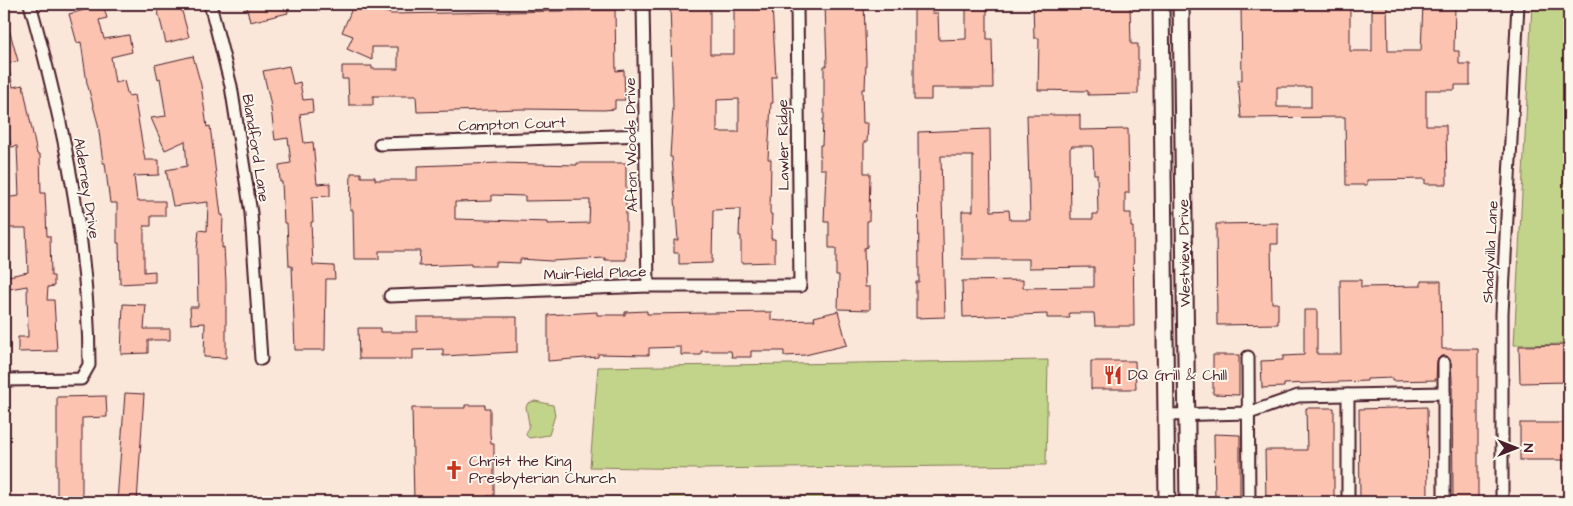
<svg xmlns="http://www.w3.org/2000/svg" width="1573" height="506" viewBox="0 0 1573 506" font-family="'Architects Daughter',sans-serif">
  <style>
    .green { fill: #c1d489; stroke: #867a5a }
    .building { fill: #fbc3b0; stroke: #4a1f2b; fill-rule: evenodd }
    .lines { fill: none; stroke-linecap: round; stroke-linejoin: round }
    .street-casing { stroke: #4a1f2b; stroke-width: 15 }
    .secondary-casing { stroke: #4a1f2b; stroke-width: 19 }
    .street { stroke: #fbf7ec; stroke-width: 11 }
    .secondary { stroke: #fbf7ec; stroke-width: 15 }
    .labels { text-anchor: middle; stroke-width: 4; stroke-linejoin: round; paint-order: stroke }
    .street-label { font-size: 15px; fill: #4a1f2b; stroke: #fbf7ec }
    .poi-label { font-size: 15px; fill: #4a1f2b; stroke: #fbf7ec; text-anchor: start }
  </style>
  <rect width="100%" height="100%" fill="#fbe7da"/>
  <filter id="ink" filterUnits="userSpaceOnUse"><feTurbulence type="fractalNoise" baseFrequency=".02" numOctaves="2"/><feDisplacementMap in="SourceGraphic" scale="10" xChannelSelector="R" yChannelSelector="G"/><feConvolveMatrix kernelMatrix="1 2 1 2 8 2 1 2 1" color-interpolation-filters="sRGB"/></filter>
  <g filter="url(#ink)">
    <g class="green">
      <path d="M1532,4H1569V344L1514,345Z"/>
      <path d="M1048,360L1046,465L697,469L590,467L598,367Z"/>
      <path d="M535,401L553,405L555,415L549,435L529,438L526,435L529,424L526,407L528,403Z"/>
      <path d="M749,496H1043V502H592V497Z"/>
    </g>
    <g class="building">
      <path d="M156,4H180L189,37L166,43Z"/>
      <path d="M246,4H286L288,13L250,22Z"/>
      <path d="M354,4H367L391,14L615,10L616,71L624,70L625,100H615V109L604,110L522,109L417,112L416,96H373V105H349L348,79H342V66H372V69H398V47H372V60L347,49L353,36L342,32Z"/>
      <path d="M670,4H710V54H734V4H772L776,77H772L773,103H771L768,159H771L770,214H772L771,239H775V262L741,263V236H739L740,209L713,210L712,263L679,264V253H674V240H678L672,157H670L673,106ZM739,99V132H717V100Z"/>
      <path d="M825,4H864L866,62L865,89H862L863,123H868L867,142H864V173H870L869,221H867V247L864,248L865,287H870V310L838,309L839,275H836V248H829V222H824L826,169H820V145H822L823,119H824V66H827Z"/>
      <path d="M914,4H932V13H938L939,40L966,39V6L987,4V39H992L993,88H931V100H914Z"/>
      <path d="M1033,4H1130L1131,44H1138V94L1088,95V91L1038,90L1039,38H1034Z"/>
      <path d="M1241,4H1350V51H1372V4H1387L1388,51H1421L1423,4H1455L1454,51H1459V64H1470V85H1455V90H1426V125H1446L1447,184H1425V179L1367,180V185H1346L1345,117L1241,118L1238,80H1242ZM1277,87H1311V107H1277Z"/>
      <path d="M103,5L107,18L99,20L104,39L129,35L132,52L111,57L115,83L124,81L128,96L134,95L145,160H159V175L134,176L137,201H165V216H151V226H144V272L155,271V282L120,284L119,243H117V203H110L105,163H103L98,124L87,83L81,42L77,43L69,14Z"/>
      <path d="M4,22H7L18,61L4,65Z"/>
      <path d="M193,56L201,85L207,127L210,126L221,215H223L222,248L224,247L226,282V358L204,357L205,323L191,324L190,307H198L197,249L199,230L207,231L208,202L173,206L166,170L187,166L185,141L165,150L151,118L166,116L160,78L158,79L155,65Z"/>
      <path d="M8,65L13,87L23,85L37,154H40L41,193H45L47,236H50L51,276H54V286L48,287L47,300H54L57,351L18,352V337H28L27,286L4,290V277L28,272L26,228H6V208H4V198L19,196L17,146L11,147L4,108V66Z"/>
      <path d="M289,66L293,84L300,82L303,100L312,99L313,112L300,114L304,143L313,142L317,184L330,183V196L312,197L313,222H311L313,265L334,266L335,279H326L325,350H295L292,266H289L287,223H284L282,182H280L279,165L291,163L288,138L275,140L270,101L263,71Z"/>
      <path d="M1027,115H1080V130L1128,129L1129,193H1125V213H1131V227H1133L1134,326H1095L1094,313H1069L1070,318H1047V314L963,317L962,281L1023,280V288L1094,287V267L1029,268V259H962V211H973V156H941L945,317L916,318V282H919L918,132L990,129L991,211L1009,210L1010,220H1030ZM1072,146H1093L1094,174H1097L1098,214H1093V219H1071L1070,149Z"/>
      <path d="M499,163L577,165V163H626V260H605V258L551,261L520,259V263L495,262V266H471V264L419,266L420,251H379V259H354L353,210H350L351,173H361V177H375V180H417V166ZM492,195L525,196V201L590,200L589,223L548,224V222L455,219V202L492,201Z"/>
      <path d="M1278,223V244H1271L1272,303H1278V324L1217,325L1216,224Z"/>
      <path d="M1340,280H1361V287L1421,286V281H1441L1442,349H1478V502H1453L1452,380L1451,363L1447,356H1441L1437,360L1436,380L1392,381V378L1367,379V381L1284,384V387L1262,388L1261,361L1283,360V356L1304,355V310H1317V354H1341Z"/>
      <path d="M123,304L146,305L144,329H170V340H148V353L121,354Z"/>
      <path d="M647,311V314L771,312V320L781,321L815,320L814,317L838,311L847,345L805,355L784,356V351H751V357H732L731,351H701V355H681V347L649,348V355L598,354V357L548,361V315L597,312V315H625V312Z"/>
      <path d="M417,317H517V352L443,356V349L413,350V359H359L358,328H380V332H417Z"/>
      <path d="M1569,345V382L1520,383L1519,346Z"/>
      <path d="M1213,355H1239V395L1213,394Z"/>
      <path d="M1091,361H1135L1136,389H1091Z"/>
      <path d="M125,393L144,394L137,502H117Z"/>
      <path d="M106,396L107,417L82,418V502H57V397Z"/>
      <path d="M465,405H485V408H490V433L491,444H494V496H487V502H414L412,408H465Z"/>
      <path d="M1427,407L1428,502H1360L1359,409Z"/>
      <path d="M1306,408H1334V502H1266L1265,450H1307Z"/>
      <rect x="1520" y="423" width="49" height="37"/>
      <path d="M1214,434L1240,435V502H1215Z"/>
    </g>
    <g class="lines">
      <g class="street-casing">
        <g id="street">
          <path d="M210,4L231,86L251,213L261,359"/>
          <path d="M643,4L648,286"/>
          <path d="M380,144L645,135"/>
          <path d="M390,296L648,286H800L797,4"/>
          <path d="M1248,357L1249,502"/>
          <path d="M1444,363V502"/>
          <path d="M4,380L81,379L89,365C89,243 63,121 30,4"/>
          <path d="M1348,395V502"/>
          <path d="M1167,415L1249,413L1298,396L1444,393"/>
          <path d="M1502,502V314L1518,4"/>
        </g>
      </g>
      <g class="secondary-casing">
        <g id="secondary">
          <path d="M1161,4L1167,502"/>
          <path d="M1181,4L1188,502"/>
        </g>
      </g>
      <use href="#street" class="street"/>
      <use href="#secondary" class="secondary"/>
    </g>
  </g>
  <defs>
    <g id="restaurant-bare" transform="scale(1.5)"><path d="M-5-6h1v4h1v-4h1v4h1v-4h1v5L-1.5 .5V6h-2V.5L-5-1ZM5-6V6H3V1.5H1.5Q1.5-4 5-6Z" fill="#c8321e" stroke="#fbf7ec" stroke-width="2.5" paint-order="stroke"/></g>
    <g id="church-bare" transform="scale(1.5)"><path d="M-1.2-6h2.4v3.5h3.3v2.4h-3.3V6h-2.4V-.1h-3.3v-2.4h3.3Z" fill="#c8321e" stroke="#fbf7ec" stroke-width="2.5" paint-order="stroke"/></g>
  </defs>
  <g fill-rule="evenodd">
    <use href="#restaurant-bare" x="1113" y="375"/>
    <use href="#church-bare" x="454" y="470"/>
  </g>
  <g class="labels">
    <g class="street-label">
      <text transform="translate(512 124) rotate(-2)" y="5">Campton Court</text>
      <text transform="translate(631 145) rotate(-91)" y="5">Afton Woods Drive</text>
      <text transform="translate(783 145) rotate(-91)" y="5">Lawler Ridge</text>
      <text transform="translate(256 148) rotate(81)" y="5">Blandford Lane</text>
      <text transform="translate(87 188) rotate(81)" y="5">Alderney Drive</text>
      <text transform="translate(1490 252) rotate(-87)" y="5">Shadyvilla Lane</text>
      <text transform="translate(1184 253) rotate(-91)" y="5">Westview Drive</text>
      <text transform="translate(595 273) rotate(-2)" y="5">Muirfield Place</text>
    </g>
    <g class="poi-label">
      <text x="1128" y="380">DQ Grill &amp; Chill</text>
      <text x="469" y="466">Christ the King<tspan x="469" dy="17">Presbyterian Church</tspan></text>
    </g>
  </g>
  <rect width="1573" height="506" fill="none" stroke="#fbf7ec" stroke-width="20"/>
  <rect x="10" y="10" width="1553" height="486" fill="none" stroke="#4a1f2b" stroke-width="2" filter="url(#ink)"/>
  <g transform="translate(1516 448) rotate(90)" stroke="#fbf7ec" stroke-width="4" paint-order="stroke">
  <path d="M0-4L9 19L0 12L-9 19Z" fill="#4a1f2b"/>
  <text y="-8" font-size="14" font-weight="bold" text-anchor="middle" fill="#4a1f2b">N</text>
  </g>
</svg>
